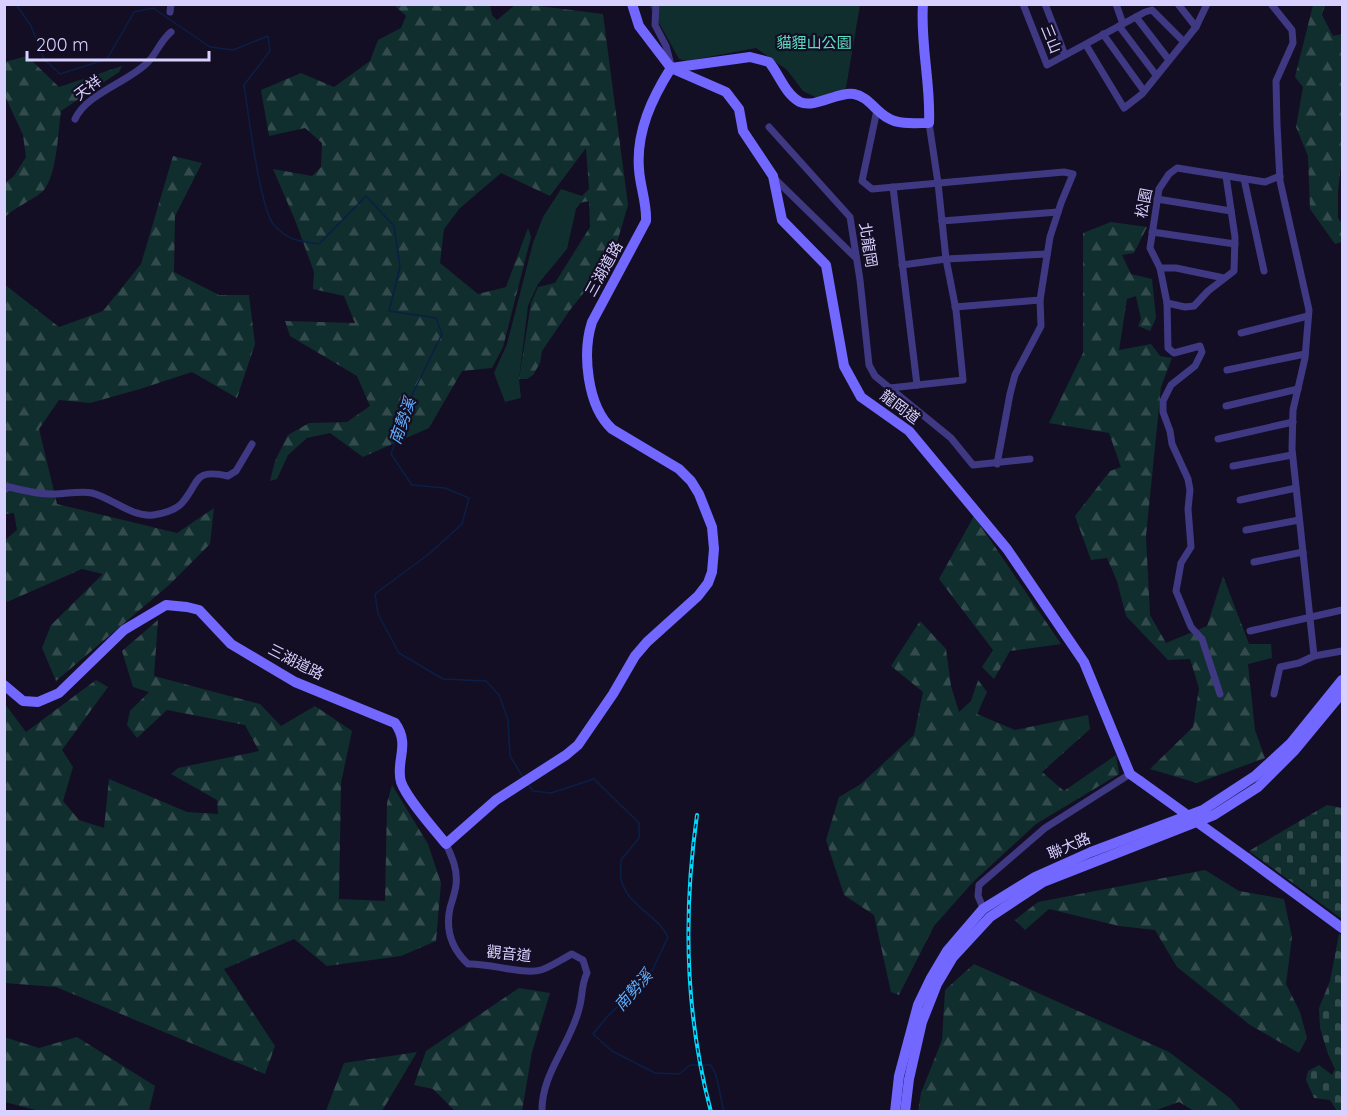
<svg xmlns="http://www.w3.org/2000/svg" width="1347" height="1116" viewBox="0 0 1347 1116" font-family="Quicksand,'Noto Sans TC',sans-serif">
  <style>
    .forest { fill: url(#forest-firs) }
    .cemetery { fill: url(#cemetery-stones) }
    .park { fill: #112e2e }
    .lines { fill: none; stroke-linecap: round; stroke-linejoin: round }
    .stream { stroke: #0b1f46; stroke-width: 1.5 }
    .street { stroke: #3f3983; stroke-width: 7 }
    .secondary { stroke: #7268ff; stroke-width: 10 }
    .rail-casing { stroke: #00d9fc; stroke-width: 4 }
    .rail { stroke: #130e24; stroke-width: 1.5; stroke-dasharray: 4.5; stroke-linecap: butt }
    .secondary-bridge { stroke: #7268ff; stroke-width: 10 }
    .labels { text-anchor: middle; stroke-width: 4.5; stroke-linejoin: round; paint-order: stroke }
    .street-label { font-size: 15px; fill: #d8d1ff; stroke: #130e24 }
    .park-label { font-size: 15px; fill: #5ce0c4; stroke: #130e24 }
    .water-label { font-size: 16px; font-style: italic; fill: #5fafff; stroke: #130e24 }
  </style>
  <defs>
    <pattern id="forest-firs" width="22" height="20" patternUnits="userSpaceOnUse" patternTransform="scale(1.5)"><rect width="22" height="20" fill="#112e2e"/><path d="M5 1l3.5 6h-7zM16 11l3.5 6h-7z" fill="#334b4d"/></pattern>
    <pattern id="cemetery-stones" width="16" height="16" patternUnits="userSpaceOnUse" patternTransform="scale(1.5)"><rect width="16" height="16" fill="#112e2e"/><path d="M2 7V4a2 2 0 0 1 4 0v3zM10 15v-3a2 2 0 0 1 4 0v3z" fill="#334b4d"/></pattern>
  </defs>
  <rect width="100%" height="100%" fill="#130e24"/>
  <g class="forest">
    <path d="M394,5H490L492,15L497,20L515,5H531L603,14L628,205L613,256L570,310L542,351L540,363L533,375L527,379H519L531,303L538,287L555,283L590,227L589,201L574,204L589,189L586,148L550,196L501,173L460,208L444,229L440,263L478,294L506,287L528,228L531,237L503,347L492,368L462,371L429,428L363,457L330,433L307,438L288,455L277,479L270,481L275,461L288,435L309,423L347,422L370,406L357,376L290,336L285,321L355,323L344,296L313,289L314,272L295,220L273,169L312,176L321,167L322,143L305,128L269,136L261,90L301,73L334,87L370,61L378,40L401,28L406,16Z"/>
    <path d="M1313,5H1325L1322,15L1333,36L1342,34V157L1338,191V218L1342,224V242L1335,244L1310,209L1308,156L1296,127L1303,87L1295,77Z"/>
    <path d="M27,56L59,87L122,66L119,72L61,111C58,132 57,174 44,190C37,198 15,207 5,217V183L14,176L26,157L23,135L5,96V62Z"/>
    <path d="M173,156L202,163L175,216L174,272L219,295H249L255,344L237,398L192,372L140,389L90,403L59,400L39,429L57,504L177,533L214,508L210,544L169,585L56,681L42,648L51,625L103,574L82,569L7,602L5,597V540L17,530L14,513L5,514L4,284L59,327L103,311L141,264Z"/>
    <path d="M1111,222L1147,227L1134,253L1122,255L1131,274L1152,279L1156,318L1150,331L1138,326L1141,319L1136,296L1127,299L1119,350L1151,344L1160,356L1172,358L1161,387L1146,536L1150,615L1166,643L1207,626L1223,576L1249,644H1271L1272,658L1248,664L1255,730L1265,758L1197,783L1150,769L1193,727L1199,688L1190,659L1168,660L1126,616L1117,581L1107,558L1091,560L1075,516L1110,471L1121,467L1109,433L1049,423L1083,353V233Z"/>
    <path d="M974,516L1061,644L1010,651L994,679L982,667L993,650L939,579Z"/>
    <path d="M158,620L154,676L260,704L281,726L315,706L352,731L341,783L339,899L385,901L387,803L392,785L428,844L441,883L436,941L401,956L327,966L294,939L224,969L275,1046L265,1074L56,987L5,983V704L26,732L96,680L108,687L62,750L73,767L63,801L79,820L104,828L109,779L187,812L218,814L217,800L171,774L178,768L259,751L245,725L167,710L137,738L127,725L130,711L149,692L133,687L122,651Z"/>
    <path d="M920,621L946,649L951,686L959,712L971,701L978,680L987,692L977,714L1015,730L1088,715L1090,729L1042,772L1064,791L1116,755L1119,774L1036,824L973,882L934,926L899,995L891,992L874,915L844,895L826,840L839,797L861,784L914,735L923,692L891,666Z"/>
    <path d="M1205,870L1239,891L1284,899L1292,937L1286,984L1300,1012L1307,1038L1299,1053L1250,1025L1177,967L1155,930L1119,926L1049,909L1025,930L1015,920L1038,902Z"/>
    <path d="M974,964L1169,1052L1231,1099L1241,1111H1194L1179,1102L1151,1112L918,1111L921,1093L942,1040L945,990Z"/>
    <path d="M519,988L550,993L532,1052L522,1111H455L433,1089L414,1085L426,1051Z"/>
    <path d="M4,1037L39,1048L77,1037L155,1086L149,1111H39L5,1102Z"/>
    <path d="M417,1052L382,1111H326L344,1063Z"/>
  </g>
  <g class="cemetery">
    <path d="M1327,805L1342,808V919L1249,851Z"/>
    <path d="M1339,934L1342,936V1112L1337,1111L1330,1100L1314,1098L1306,1080L1308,1071L1319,1065L1332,1075L1335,1069L1328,1054L1320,1028L1319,1008L1330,981Z"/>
  </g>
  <g class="park">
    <path d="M649,5H860L846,88L821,100L803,91L787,70L756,48L687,61L679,59Z"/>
    <path d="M561,189L585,197L576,209L567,249L538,284L528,306L519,379L521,398L505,402L494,373L507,344L533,243L543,217Z"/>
  </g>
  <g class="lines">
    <g class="stream">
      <path d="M16,4L31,26L44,59L60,74L107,59L134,12L153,8L210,47L233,50L268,36L270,51L244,85C248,110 260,210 274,225C289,241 298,241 319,244L366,196L394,226L400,267L389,311L436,318L442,334L410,399L391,454L412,485L445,488L469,498L462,524L430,553L375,594L378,614L399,653L443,679L486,681L499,695L508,720L510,756L523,777"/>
      <path d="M529,785L533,791L551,793L594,779L639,823V838L621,860C621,866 620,873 621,879C627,906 657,914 668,937L650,975L606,1018L593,1034L612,1051L655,1073L679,1074L690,1065H711L716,1075L724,1112"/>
    </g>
    <g class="street">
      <path d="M656,4L655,25L666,46L671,65"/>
      <path d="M1023,4L1047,65L1145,12L1152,10L1184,42"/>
      <path d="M1045,4L1065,55"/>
      <path d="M1116,4L1123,24"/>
      <path d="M1178,4L1196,27"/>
      <path d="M1271,4L1292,30L1293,43L1276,81L1277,124L1280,181L1309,310L1305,358L1293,410L1292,449L1314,656"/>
      <path d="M170,12L171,4"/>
      <path d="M1136,17L1169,60"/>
      <path d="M1119,26L1156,75"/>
      <path d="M1103,34L1144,91"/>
      <path d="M1086,45L1124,108L1142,94L1196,27L1207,4"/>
      <path d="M877,110L862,181L872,189L1064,172L1073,174L1061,203L1050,237L1040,300L1041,326L1015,375L1010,394L997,464"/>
      <path d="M75,119C87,93 129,82 148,62C157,53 160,41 171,32"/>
      <path d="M769,127L850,217L860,280L869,365L875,376L951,438L973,465L1030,459"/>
      <path d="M774,178L856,258"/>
      <path d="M1244,179L1264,271"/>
      <path d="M893,187L917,385"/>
      <path d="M1157,199L1231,211"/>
      <path d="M942,221L1058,212"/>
      <path d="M1152,232L1235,244"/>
      <path d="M902,265L946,259L1047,254"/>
      <path d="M1160,268H1176L1224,278"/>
      <path d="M1167,303L1185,307L1194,306L1208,291L1234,271L1235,237L1226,176"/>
      <path d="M955,307L1040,300"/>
      <path d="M1241,333L1308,316"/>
      <path d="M1227,370L1305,354"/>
      <path d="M890,388L963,380L956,310L946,259L938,183L929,123"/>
      <path d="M1226,406L1298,389"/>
      <path d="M1218,439L1293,422"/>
      <path d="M1233,466L1292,455"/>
      <path d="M4,490L9,487C22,490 36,494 50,494C63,495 79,490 92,493C112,498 131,517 153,515C162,514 176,510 182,503C200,483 192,468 228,476L236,471L252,444"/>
      <path d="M1240,500L1296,488"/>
      <path d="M1246,530L1299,520"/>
      <path d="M1254,562L1303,552"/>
      <path d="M1250,631L1342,610"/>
      <path d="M1220,694L1202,639L1191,627L1176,591L1181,563L1191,547L1188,509L1190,490L1188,479L1172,444L1170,431L1163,412V401L1171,385L1195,366L1202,352L1200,346L1174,353L1168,348L1167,303L1160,268L1150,248L1159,189L1169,174L1177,168L1265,182L1280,176"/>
      <path d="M1274,694L1280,667L1299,663L1314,656L1342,651"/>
      <path d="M446,844C452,857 458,870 456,885C455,893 452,901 450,908C445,931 452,949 468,964C490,963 523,975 541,970C551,967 562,959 572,954L583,960L587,973C581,985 583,996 579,1009C570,1045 541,1074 542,1112"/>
      <path d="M984,910L978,896L979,885L1045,828L1130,774"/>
    </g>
    <g class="secondary">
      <path d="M632,4L639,26L671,68L726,92L739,109L743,131L773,176L782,220L826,265L844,366L861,397L909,431L1007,549L1084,662L1130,774L1140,781"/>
      <path d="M4,685L23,701L38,702L59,693L124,630L166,605L187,607L199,610L231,644L295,682L395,723C411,745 395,761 401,782C407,799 434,829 446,844L496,800L566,755L578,745L613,694L635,656L647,642L698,596L708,583L712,572L714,549L712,527L699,494L691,481L679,469L612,429C587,406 582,353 592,322L646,221C647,203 640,187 639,169C636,132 652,98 671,68L750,57L769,62C779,74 785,94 800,102C814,109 839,91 854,94C869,97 875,111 888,118C899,125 916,123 929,123C931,84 920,44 923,4"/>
      <path d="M1247,858L1342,928"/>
      <path d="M895,1112L899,1076L918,1005L931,978L947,951L983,909L1035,877L1091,852L1203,810L1255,776L1291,743L1342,680"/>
      <path d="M905,1112L909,1079L922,1022L937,984L953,957L990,917L1043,882L1214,815L1258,787L1294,751L1342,693"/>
    </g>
    <g class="rail-casing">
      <path id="rail" d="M697,815C683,914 685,1014 711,1112"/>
    </g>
    <use href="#rail" class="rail"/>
    <path class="secondary-bridge" d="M1140,781L1247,858"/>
  </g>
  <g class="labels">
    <g class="street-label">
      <text transform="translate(1051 39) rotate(68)" y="5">三山</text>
      <text transform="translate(88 88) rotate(-37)" y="5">天祥</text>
      <text transform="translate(1144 203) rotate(-79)" y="5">松園</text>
      <text transform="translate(868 245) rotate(81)" y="5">北龍岡</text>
      <text transform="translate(604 269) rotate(-61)" y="5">三湖道路</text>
      <text transform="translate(900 407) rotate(37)" y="5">龍岡道</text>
      <text transform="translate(296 662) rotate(27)" y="5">三湖道路</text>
      <text transform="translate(1069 846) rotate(-23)" y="5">聯大路</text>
      <text transform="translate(509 954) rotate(6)" y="5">觀音道</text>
    </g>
    <g class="park-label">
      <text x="814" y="48">貓貍山公園</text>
    </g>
    <g class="water-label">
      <text transform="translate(402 421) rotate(-70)" y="6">南勢溪</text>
      <text transform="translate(633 990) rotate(-49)" y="6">南勢溪</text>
    </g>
  </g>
  <rect width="1347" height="1116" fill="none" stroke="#d8d1ff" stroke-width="12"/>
  <path d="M27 51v9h182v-9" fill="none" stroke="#d8d1ff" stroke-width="3"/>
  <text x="36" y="51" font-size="18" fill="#d8d1ff" stroke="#130e24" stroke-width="4.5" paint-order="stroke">200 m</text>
</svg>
